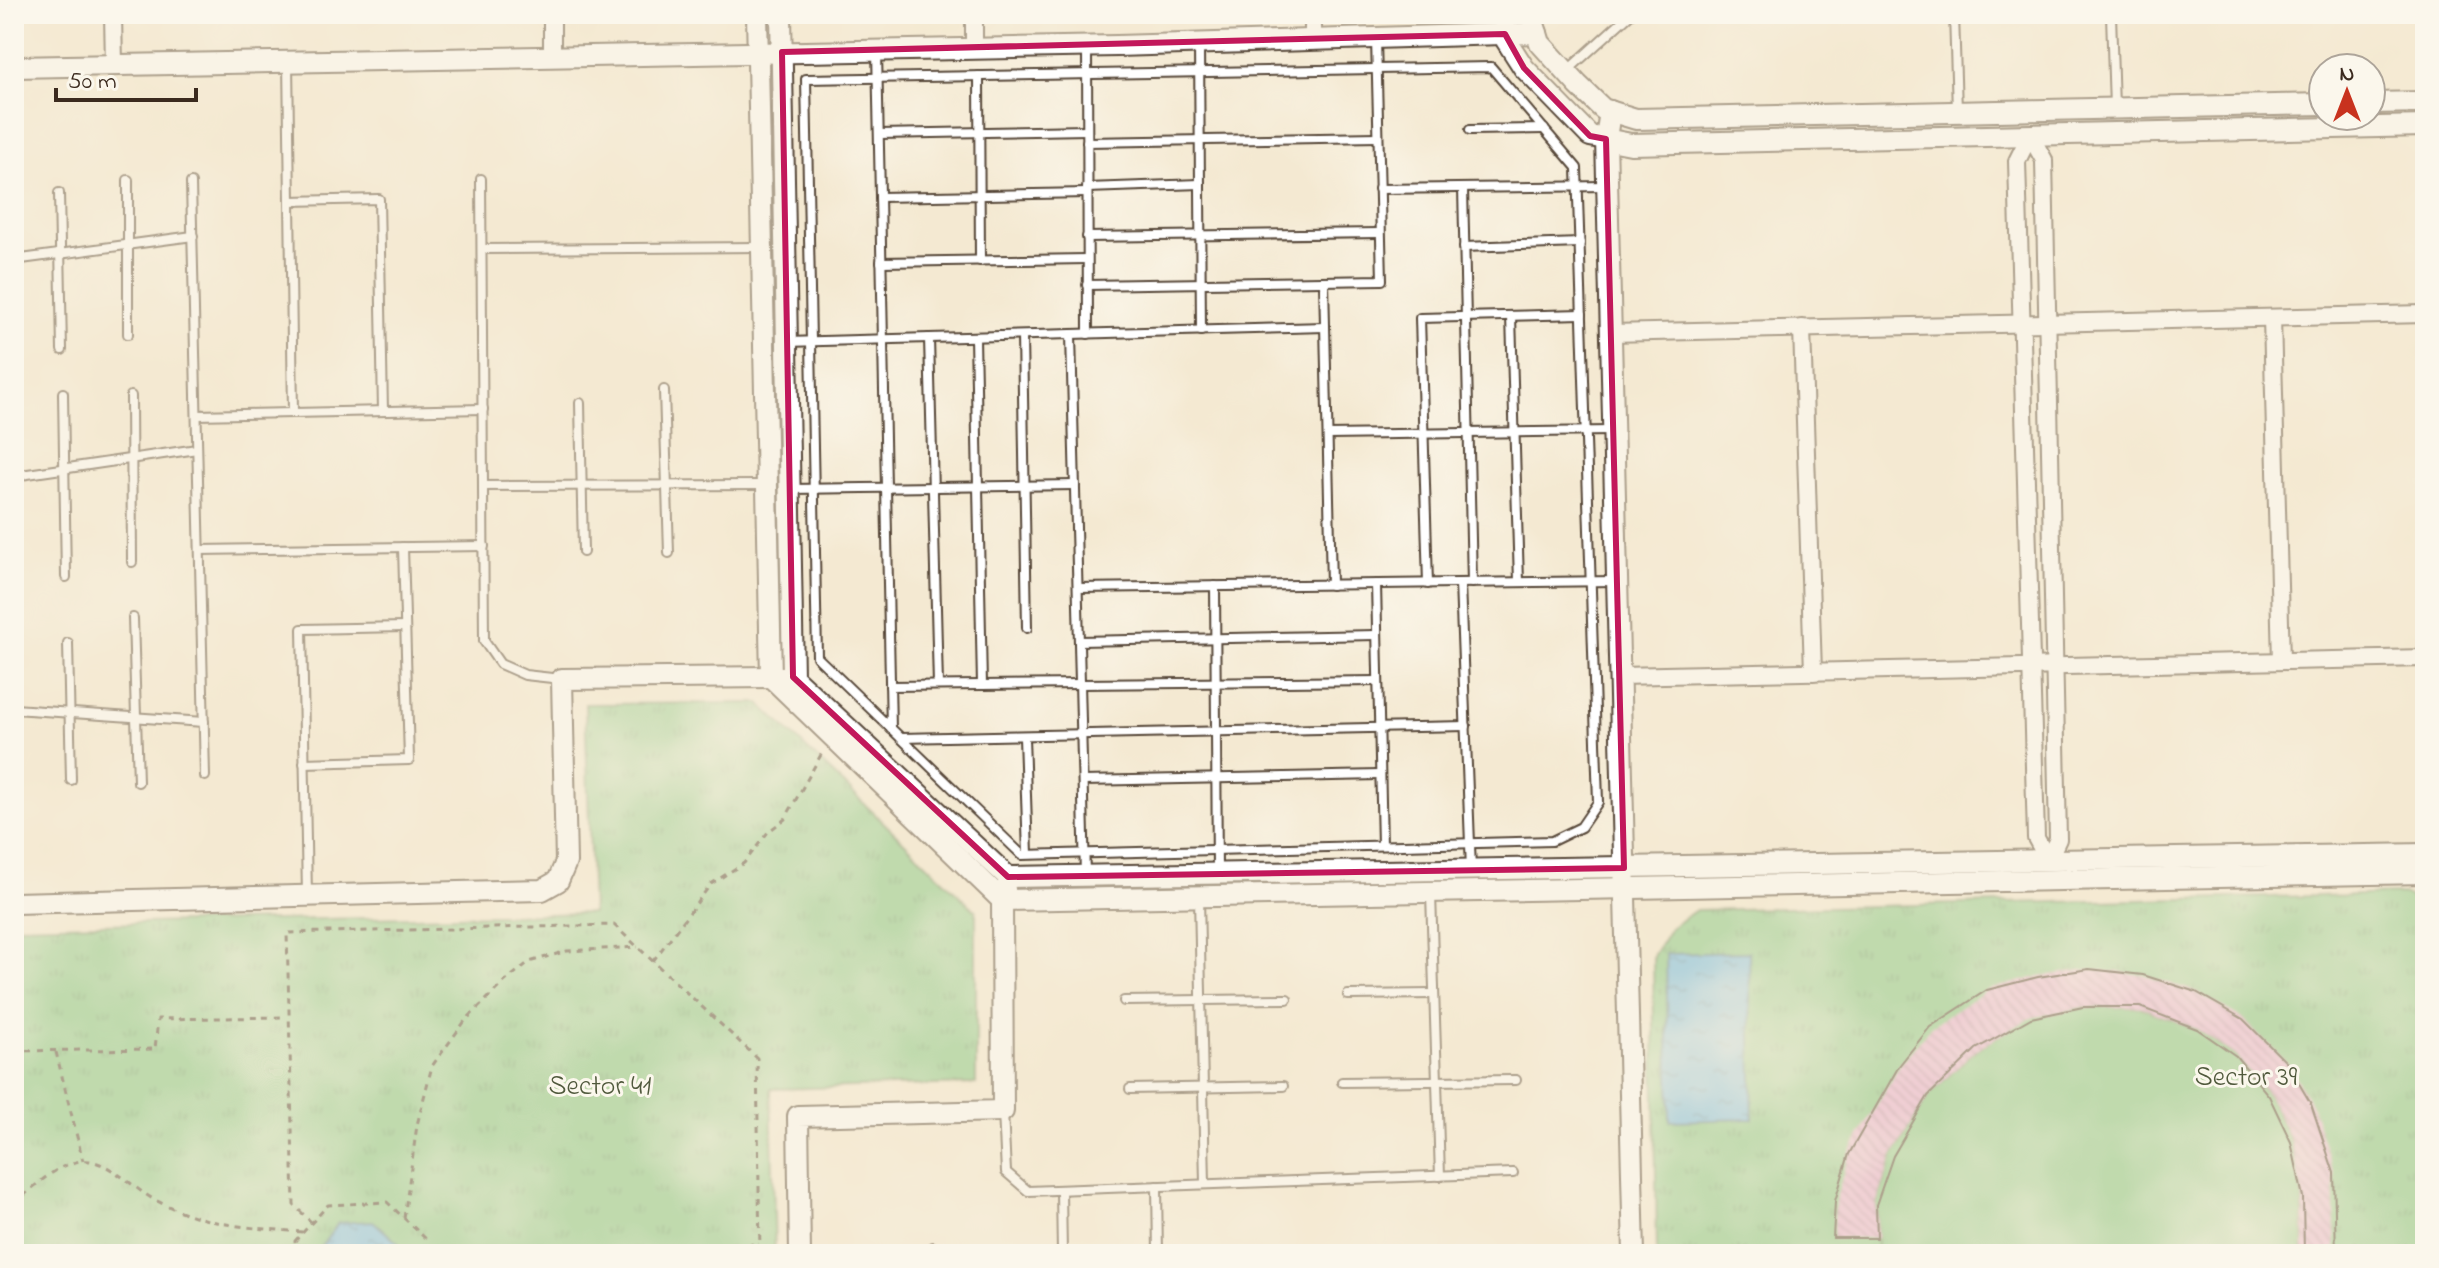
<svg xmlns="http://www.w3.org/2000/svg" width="2439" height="1268" viewBox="0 0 2439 1268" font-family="'Indie Flower',sans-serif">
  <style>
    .grass { fill: url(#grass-tufts); stroke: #5e7850; stroke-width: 2 }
    .pitch { fill: #81c782; stroke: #5e7850; stroke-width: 2 }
    .water { fill: url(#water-ripples); stroke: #547282; stroke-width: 2 }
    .building { fill: url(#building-back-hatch) }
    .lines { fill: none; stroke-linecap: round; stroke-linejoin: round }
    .service-casing { stroke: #574739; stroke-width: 12 }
    .minor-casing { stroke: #574739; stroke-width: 20 }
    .tertiary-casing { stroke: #574739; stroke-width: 24 }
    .path { stroke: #574739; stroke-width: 3; stroke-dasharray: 6 6; stroke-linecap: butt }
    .service { stroke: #fff; stroke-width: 8 }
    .minor { stroke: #fff; stroke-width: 16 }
    .tertiary { stroke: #fff; stroke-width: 20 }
    .marked { fill: none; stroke: #c2185b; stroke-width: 6; stroke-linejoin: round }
    .labels { text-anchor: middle; stroke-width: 6; stroke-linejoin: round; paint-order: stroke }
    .park-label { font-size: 28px; fill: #50593c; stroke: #fbf7ec }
  </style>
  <defs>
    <pattern id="grass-tufts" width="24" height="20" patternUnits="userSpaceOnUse" patternTransform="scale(2)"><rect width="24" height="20" fill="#81c782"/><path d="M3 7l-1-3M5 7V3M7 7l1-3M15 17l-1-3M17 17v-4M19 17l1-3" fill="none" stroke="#6ba26a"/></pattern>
    <pattern id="water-ripples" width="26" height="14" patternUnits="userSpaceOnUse" patternTransform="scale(2)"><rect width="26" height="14" fill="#6cbae6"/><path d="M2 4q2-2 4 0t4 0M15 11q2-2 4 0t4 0" fill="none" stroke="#5a97ba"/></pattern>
    <pattern id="building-back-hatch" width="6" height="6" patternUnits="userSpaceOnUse" patternTransform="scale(2)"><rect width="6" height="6" fill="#e9add5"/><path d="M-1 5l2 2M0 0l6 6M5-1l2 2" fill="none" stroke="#be8dac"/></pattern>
  </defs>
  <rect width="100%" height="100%" fill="#fbf7ec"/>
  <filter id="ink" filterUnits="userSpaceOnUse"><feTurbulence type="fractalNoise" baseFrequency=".0125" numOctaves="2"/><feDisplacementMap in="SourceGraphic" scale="16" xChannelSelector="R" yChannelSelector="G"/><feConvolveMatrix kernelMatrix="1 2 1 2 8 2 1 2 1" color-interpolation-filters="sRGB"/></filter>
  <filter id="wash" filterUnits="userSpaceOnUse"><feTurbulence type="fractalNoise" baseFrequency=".006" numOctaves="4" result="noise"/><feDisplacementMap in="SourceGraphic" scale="32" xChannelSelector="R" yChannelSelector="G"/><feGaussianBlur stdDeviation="1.8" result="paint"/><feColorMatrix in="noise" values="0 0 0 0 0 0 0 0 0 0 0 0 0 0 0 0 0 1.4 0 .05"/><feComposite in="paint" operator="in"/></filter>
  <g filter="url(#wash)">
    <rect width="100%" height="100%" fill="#f4e9d2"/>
    <g class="grass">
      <path d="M759,703L976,911V1084L771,1089L775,1254H14V926L592,913L585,704Z"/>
      <path d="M2403,894L2425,907V1254H1657L1653,956L1670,928L1696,910Z"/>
    </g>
    <path class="pitch" d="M2083,1007H2140L2197,1029L2236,1056L2269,1096L2291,1142L2303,1197L2304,1254H1877L1876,1205L1893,1156L1928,1096L1976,1049L2031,1017Z"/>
    <g class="water">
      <path d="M1749,952L1753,1119L1670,1121L1666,954Z"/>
      <path d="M373,1221L399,1244L400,1254H316L338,1223Z"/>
    </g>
    <g id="blocks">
      <path class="building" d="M2089,969L2143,975L2196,992L2243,1019L2287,1063L2311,1104L2334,1173L2336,1254H2304L2303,1197L2291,1142L2269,1096L2236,1056L2197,1029L2140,1007H2083L2031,1018L1976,1049L1928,1096L1893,1156L1876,1205L1877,1238H1833L1835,1201L1849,1154L1899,1066L1930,1027L1987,990L2038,977Z"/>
    </g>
  </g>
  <g filter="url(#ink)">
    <use href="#blocks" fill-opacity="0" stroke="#574739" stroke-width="2"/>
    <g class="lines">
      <g class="service-casing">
        <g id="service">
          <path d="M1954,14L1957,111"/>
          <path d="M2111,14L2114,108"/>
          <path d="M1199,44L1201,331"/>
          <path d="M1087,47L1088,334"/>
          <path d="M877,51L891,729"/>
          <path d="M288,62L293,413"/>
          <path d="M1491,67L1577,168L1598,802L1581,827L1552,841L1022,855L817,657L806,79Z"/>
          <path d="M1566,72L1630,14"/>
          <path d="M979,76L980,261"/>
          <path d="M1470,130L1544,129"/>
          <path d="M879,134L1087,130"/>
          <path d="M1087,142L1378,137"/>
          <path d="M481,179L484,641L500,664L525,675L561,679"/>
          <path d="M128,180V334"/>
          <path d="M191,183L205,776"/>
          <path d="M1087,188L1200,184"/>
          <path d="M1463,188L1472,583"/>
          <path d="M1379,189L1607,186"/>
          <path d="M59,193L62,350"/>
          <path d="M880,197L1087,193"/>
          <path d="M290,201L379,199L383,411"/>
          <path d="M1087,237L1380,233"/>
          <path d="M1464,247L1580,243"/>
          <path d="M482,249L761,247"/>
          <path d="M14,260L193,236"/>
          <path d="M881,262L1087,259"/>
          <path d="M1324,282L1331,585"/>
          <path d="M1087,285L1382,280L1376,39"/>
          <path d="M1511,316L1519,582"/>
          <path d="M1071,335L1085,875"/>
          <path d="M1022,336L1027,628"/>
          <path d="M975,337L982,685"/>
          <path d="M929,338L938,685"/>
          <path d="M787,342L1325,327"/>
          <path d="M664,390L669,553"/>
          <path d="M63,393L66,577"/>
          <path d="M131,396L132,562"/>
          <path d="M580,403L583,552"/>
          <path d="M197,415L483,409"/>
          <path d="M1328,435L1611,431"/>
          <path d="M14,476L197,449"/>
          <path d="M483,486L766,485"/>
          <path d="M790,489L1075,485"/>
          <path d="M200,550L484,546"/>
          <path d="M1460,583L1471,870"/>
          <path d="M1376,584L1382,845"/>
          <path d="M1428,584L1420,318L1582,314"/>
          <path d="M1215,586L1217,873"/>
          <path d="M1078,588L1617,581"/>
          <path d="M133,618L138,782"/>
          <path d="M1079,641L1376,635"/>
          <path d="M68,643L71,780"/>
          <path d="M890,686L1378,681"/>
          <path d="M14,709L204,722"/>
          <path d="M1024,737L1028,854"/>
          <path d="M901,738L1466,726"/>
          <path d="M304,763L409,760L403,547"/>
          <path d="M1083,781L1380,775"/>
          <path d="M1431,894L1440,1176"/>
          <path d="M307,895L302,629L405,627"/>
          <path d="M1199,897L1205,1184"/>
          <path d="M1348,995L1434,994"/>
          <path d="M1124,1001L1287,999"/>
          <path d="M1342,1082L1516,1080"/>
          <path d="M1130,1089L1283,1086"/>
          <path d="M1003,1112L1006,1172L1028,1191L1513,1173"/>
          <path d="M1157,1186L1158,1254"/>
          <path d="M1061,1190L1062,1254"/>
          <path d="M933,1254V1247"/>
        </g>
      </g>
      <g class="minor-casing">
        <g id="minor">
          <path d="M113,14L114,65"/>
          <path d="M552,14V57"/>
          <path d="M974,14V49"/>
          <path d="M1313,14V40"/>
          <path d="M2030,135L2017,161L2036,838L2048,860"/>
          <path d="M2030,135L2044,160L2058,839L2048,860"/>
          <path d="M2272,318L2281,661"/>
          <path d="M1802,328L1813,672"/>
          <path d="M1611,333L2425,314"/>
          <path d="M1619,676L2425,658"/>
        </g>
      </g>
      <g class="tertiary-casing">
        <g id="tertiary">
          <path d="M757,14L771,677L1002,900L2425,873"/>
          <path d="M781,14L793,677L1008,877L2425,854"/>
          <path d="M1504,14L1506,40L1524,68L1590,136L1631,144L2425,126"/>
          <path d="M1531,14L1540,43L1578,85L1603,109L1636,119L2323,104"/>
          <path d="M14,67L1117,46L1537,33"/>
          <path d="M2371,103L2425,102"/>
          <path d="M1610,111L1606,139L1634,1254"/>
          <path d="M14,903L542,890L558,881L566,862L562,679L784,677"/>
          <path d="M800,1254L798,1116L1003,1111L1002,900L1005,889"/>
        </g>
      </g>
      <g class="path">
        <path d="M653,961L711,884L744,863L768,832L785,819L822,753"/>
        <path d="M14,1051L155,1049L158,1019L286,1017"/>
        <path d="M56,1052L83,1161"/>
        <path d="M14,1204C34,1187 54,1166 80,1161C107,1157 133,1189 155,1200C210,1227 244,1227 303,1232"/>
        <path d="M404,1218L417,1125L432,1066L465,1021L503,983L529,962L567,951L638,947"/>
        <path d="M312,1223L294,1205L287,933L614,925L757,1058L760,1254"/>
        <path d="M296,1254L295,1241L328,1205L387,1202L425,1238L426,1254"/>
        <path d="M579,1254L759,1244"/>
      </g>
      <use href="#service" class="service"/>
      <use href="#minor" class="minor"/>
      <use href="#tertiary" class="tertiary"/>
    </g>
  </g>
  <path d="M0 0H2439V1268H0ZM1505,34L1524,68L1590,136L1606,139L1624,868L1008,877L793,677L782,52Z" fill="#f4e9d2" fill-opacity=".55" fill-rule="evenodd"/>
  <path class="marked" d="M1505,34L1524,68L1590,136L1606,139L1624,868L1008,877L793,677L782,52Z"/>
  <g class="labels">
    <g class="park-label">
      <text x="2246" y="1085">Sector 39</text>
      <text x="600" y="1094">Sector 41</text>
    </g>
  </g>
  <rect width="2439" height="1268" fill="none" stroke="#fbf7ec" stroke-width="48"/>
  <g transform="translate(2347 92)"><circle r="38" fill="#fbf7ec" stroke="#aea59a" stroke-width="2"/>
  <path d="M0-6L14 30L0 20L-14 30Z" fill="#c8321e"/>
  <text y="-12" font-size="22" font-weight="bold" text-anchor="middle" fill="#3b2a1e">N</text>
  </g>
  <path d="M56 88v12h140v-12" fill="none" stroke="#3b2a1e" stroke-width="4"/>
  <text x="68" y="88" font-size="24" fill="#3b2a1e" stroke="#fbf7ec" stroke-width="6" paint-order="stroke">50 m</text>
</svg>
